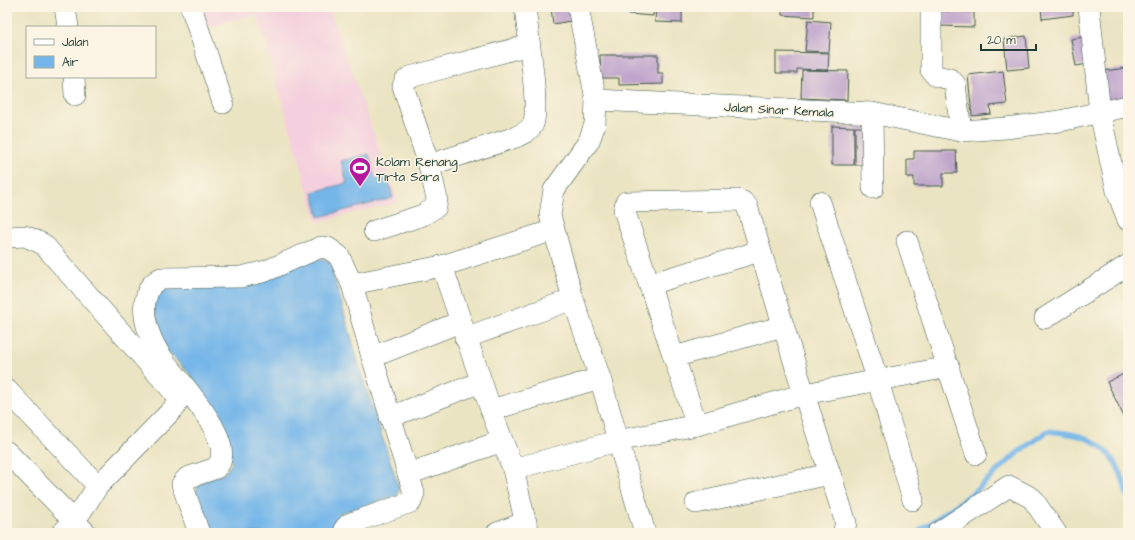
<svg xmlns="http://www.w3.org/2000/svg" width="1135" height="540" viewBox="0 0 1135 540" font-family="'Architects Daughter',sans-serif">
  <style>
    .built { fill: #f4cfdd }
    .water { fill: #74b6e9; stroke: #4a7a8e }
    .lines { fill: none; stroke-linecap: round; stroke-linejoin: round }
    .stream { stroke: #74b6e9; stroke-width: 5.5 }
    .building { fill: #bfa5cc }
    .street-casing { stroke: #3e5649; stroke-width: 22 }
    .street { stroke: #fff; stroke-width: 21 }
    .labels { text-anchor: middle; stroke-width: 3; stroke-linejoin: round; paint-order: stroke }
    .street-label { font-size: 13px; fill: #1f3d34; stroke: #fcf5e5 }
    .poi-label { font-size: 13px; fill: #1f3d34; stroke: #fcf5e5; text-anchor: start }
  </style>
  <rect width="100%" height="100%" fill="#fcf5e5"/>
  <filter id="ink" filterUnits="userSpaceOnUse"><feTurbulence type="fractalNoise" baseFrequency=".025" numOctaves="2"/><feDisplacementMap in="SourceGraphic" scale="8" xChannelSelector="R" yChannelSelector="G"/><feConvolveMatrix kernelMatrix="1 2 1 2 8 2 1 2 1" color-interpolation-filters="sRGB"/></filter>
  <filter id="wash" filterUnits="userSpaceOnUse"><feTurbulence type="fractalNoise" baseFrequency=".012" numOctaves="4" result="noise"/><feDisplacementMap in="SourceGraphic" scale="16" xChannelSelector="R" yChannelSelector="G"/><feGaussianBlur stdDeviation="0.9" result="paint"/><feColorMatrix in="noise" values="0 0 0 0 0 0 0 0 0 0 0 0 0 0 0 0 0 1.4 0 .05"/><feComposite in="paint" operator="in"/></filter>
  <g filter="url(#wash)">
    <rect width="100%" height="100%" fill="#ebe4c2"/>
    <path class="built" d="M197,7H329L398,202L317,222L257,14L204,28Z"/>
    <g class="water">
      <path d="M369,154L375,179L387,176L393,198L319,217L313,192L347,183L341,161Z"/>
      <path d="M318,258L330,263L363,379L399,488L397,496L340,513L332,528L333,533H210L195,494L200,483L225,473L232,463L215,414L189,373L167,351L153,306L157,291L200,284Z"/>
    </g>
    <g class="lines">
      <path class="stream" d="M917,533L973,493L1016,454L1048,431C1077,434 1096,436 1114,461C1121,470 1124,485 1128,496"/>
    </g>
    <g id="blocks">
      <g class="building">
        <path d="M551,7H574L576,20L553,24Z"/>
        <path d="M629,7H654L653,16L628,14Z"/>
        <path d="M656,7H682V23L655,22Z"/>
        <path d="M782,7H814V17L782,15Z"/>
        <path d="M1041,7H1082V9L1073,11V15L1042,19Z"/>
        <path d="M939,11L974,12V27L939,26Z"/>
        <path d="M808,20L831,22L829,52L805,51Z"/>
        <path d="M1026,36L1029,68L1007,70L1004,39Z"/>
        <path d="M1089,36L1094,63L1076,66L1071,39Z"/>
        <path d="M776,52L829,53L828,70L797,69V73H776Z"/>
        <path d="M600,55H658V73H663V84L619,85V78H601Z"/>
        <path d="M1128,68V99L1106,101L1103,71Z"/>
        <path d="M802,70L848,71L847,100L801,98Z"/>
        <path d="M1003,71L1007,104L990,106L991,114L972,116L968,75Z"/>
        <path d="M832,126L854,127V165H832Z"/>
        <rect x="855" y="127" width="13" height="38"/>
        <path d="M914,151H956L957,173H943V186H914V177H907V159H914Z"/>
        <path d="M1128,372V425L1107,382Z"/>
      </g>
    </g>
  </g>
  <g filter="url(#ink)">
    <use href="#blocks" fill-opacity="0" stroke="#3e5649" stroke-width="1"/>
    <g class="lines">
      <g class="street-casing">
        <g id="street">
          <path d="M65,7L68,27"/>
          <path d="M191,7L223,103"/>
          <path d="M525,7C527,28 540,109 533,124C530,131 522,134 516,137L429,165L403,86L405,81L410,77L529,45"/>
          <path d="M578,7L596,100L595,124L589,141L554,190L550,215L573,299L600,378L645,533"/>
          <path d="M931,7V70L936,76L950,79L955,84L961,131"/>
          <path d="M1089,7L1100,113L1117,191L1128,220"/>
          <path d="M74,77L75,95"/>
          <path d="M596,100L872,113L961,131L1006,128L1060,121L1128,106"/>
          <path d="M872,113L873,188"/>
          <path d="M820,202L878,381L913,500"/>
          <path d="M374,231L423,215L436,207L437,199L429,165"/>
          <path d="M7,237L25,236L43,244L172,390L178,400L175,407L98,486L74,522L62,533"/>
          <path d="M907,241L976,454"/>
          <path d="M442,266L491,410L513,469L528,533"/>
          <path d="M352,284L442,266L554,230"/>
          <path d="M650,284L760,251"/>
          <path d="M1045,318L1128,265"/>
          <path d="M465,338L573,299"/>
          <path d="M372,357L460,322"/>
          <path d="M674,357L783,326"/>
          <path d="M7,390L98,486"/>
          <path d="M491,410L600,378"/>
          <path d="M390,417L481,382"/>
          <path d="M697,425L624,210L626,202L738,200L743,202L747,206L804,394L846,523L843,533"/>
          <path d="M7,452L86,533"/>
          <path d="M513,469L617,441L697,425L804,394L949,367"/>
          <path d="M408,474L502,441"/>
          <path d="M696,503L830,474"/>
          <path d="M199,533L182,484L187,478L216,468C241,443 176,379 163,359C152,344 142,320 145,302C148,289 150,284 161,278L241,277L266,271L321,247L328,248L339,256L352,284L372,357L414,493L411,502L349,524L345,528V533"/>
          <path d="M497,533L526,522"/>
          <path d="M938,533L1009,486L1032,498L1056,533"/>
        </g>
      </g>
      <use href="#street" class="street"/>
    </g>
  </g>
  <defs>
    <g id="stadium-pin" transform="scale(1.15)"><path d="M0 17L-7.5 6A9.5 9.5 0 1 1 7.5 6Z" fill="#b5179e" stroke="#fcf5e5"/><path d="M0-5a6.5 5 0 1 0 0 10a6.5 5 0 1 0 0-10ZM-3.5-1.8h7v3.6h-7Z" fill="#fff"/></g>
  </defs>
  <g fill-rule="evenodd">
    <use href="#stadium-pin" x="360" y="168"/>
  </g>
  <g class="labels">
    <g class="street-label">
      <text transform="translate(779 109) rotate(3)" y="5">Jalan Sinar Kemala</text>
    </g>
    <g class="poi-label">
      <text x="376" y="166">Kolam Renang<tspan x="376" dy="15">Tirta Sara</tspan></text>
    </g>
  </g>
  <rect width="1135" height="540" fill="none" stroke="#fcf5e5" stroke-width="24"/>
  <rect x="26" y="26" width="130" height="52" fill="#fcf5e5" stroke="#a4ab9e"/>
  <rect x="34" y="39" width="20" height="6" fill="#ffffff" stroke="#a4ab9e"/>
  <text x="62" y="46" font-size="12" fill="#1f3d34">Jalan</text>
  <rect x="34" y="56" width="20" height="12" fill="#74b6e9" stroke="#a4ab9e"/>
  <text x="62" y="66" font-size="12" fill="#1f3d34">Air</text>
  <path d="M981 44v6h55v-6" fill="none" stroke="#1f3d34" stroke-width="2"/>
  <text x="987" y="44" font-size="12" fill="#1f3d34" stroke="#fcf5e5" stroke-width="3" paint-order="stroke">20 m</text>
</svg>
